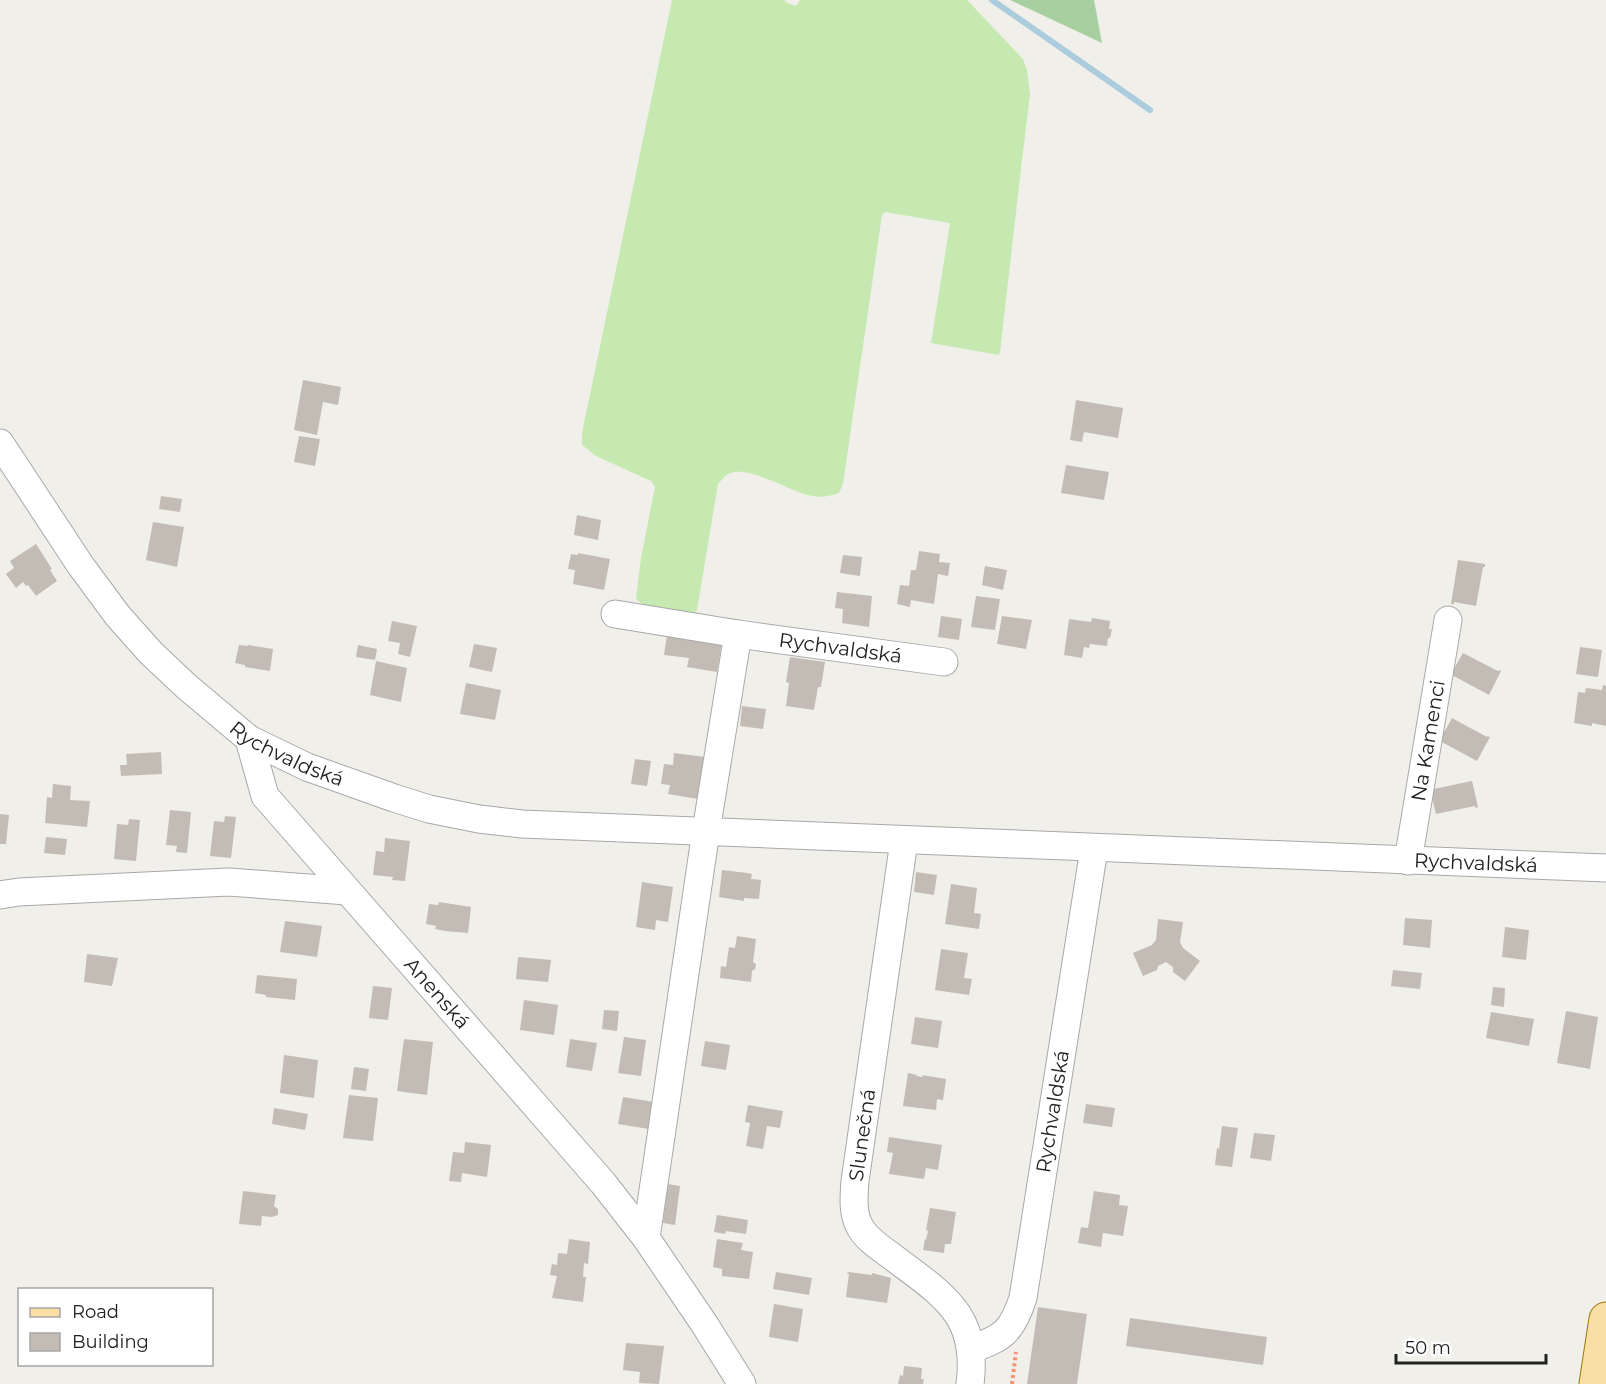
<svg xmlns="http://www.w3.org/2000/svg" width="1606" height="1384" viewBox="0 0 1606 1384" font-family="Montserrat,sans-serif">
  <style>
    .grass { fill: #c6e9b1 }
    .forest { fill: #a7cf9f }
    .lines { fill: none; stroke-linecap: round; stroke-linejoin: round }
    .stream { stroke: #abccdd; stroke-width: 6 }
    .building { fill: #c2bcb5 }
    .minor-casing { stroke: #a8a8a8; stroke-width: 29 }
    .major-casing { stroke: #9a7a05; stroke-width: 35 }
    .path { stroke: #f69175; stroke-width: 4; stroke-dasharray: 3 3; stroke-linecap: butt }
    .minor { stroke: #fff; stroke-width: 27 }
    .major { stroke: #f9dfa6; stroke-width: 33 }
    .labels { text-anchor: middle; stroke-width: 4.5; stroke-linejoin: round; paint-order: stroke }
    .street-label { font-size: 20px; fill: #212121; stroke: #fff }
  </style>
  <rect width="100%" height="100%" fill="#f1efe9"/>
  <path class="grass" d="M672,0H784L787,3L796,6L800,0H967L1023,59L1027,70L1030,95L1022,160L1000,352L999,355L931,343L950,223L885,212L882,215L843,484L839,493C830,496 822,498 812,496C790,492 748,464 728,474C724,476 721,481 718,484L697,610L693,615L648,609L636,599L641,558L655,487L651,481L596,456L582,445V433Z"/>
  <path class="forest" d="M1010,0H1094L1102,43Z"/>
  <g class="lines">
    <path class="stream" d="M992,0L1150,110"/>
  </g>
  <g class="building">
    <path d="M303,380L341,387L338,405L323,402L317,435L294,430Z"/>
    <path d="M1076,400L1123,408L1118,438L1084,432L1082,442L1070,440Z"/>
    <path d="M299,436L320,439L315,466L294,462Z"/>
    <path d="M1066,465L1109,472L1104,500L1061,493Z"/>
    <path d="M161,496L182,499L180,512L159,509Z"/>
    <path d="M577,515L601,520L598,540L574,535Z"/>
    <path d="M153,522L184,527L177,567L146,560Z"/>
    <path d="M36,544L52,569L50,570L57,581L36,596L28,585L26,586L23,582L16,588L6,574L14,568L10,561Z"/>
    <path d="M919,551L940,554L939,562L950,563L948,576L938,574L934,604L911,600L910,607L897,604L900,585L909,586L911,570H916Z"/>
    <path d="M578,553L610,559L604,590L573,584L575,570L568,569L571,554L578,555Z"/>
    <path d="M843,555L862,557L860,576L840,573Z"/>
    <path d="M1458,560L1485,564V567H1483L1476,606L1454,602V604H1451Z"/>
    <path d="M985,566L1007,570L1003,590L982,585Z"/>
    <path d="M837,592L872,596L869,627L842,623L843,609L835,608Z"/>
    <path d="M976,596L1000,599L995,630L971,627Z"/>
    <path d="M941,616L962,619L959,640L938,637Z"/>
    <path d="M1002,616L1032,620L1026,649L997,644Z"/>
    <path d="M1092,618L1110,621L1109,629H1112L1110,638H1108L1107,646L1090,644L1089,648L1084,647L1082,658L1064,655L1069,619L1091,622Z"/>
    <path d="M392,621L417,626L410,657L398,654L400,643L388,641Z"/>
    <path d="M667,635L722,641L717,672L687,667L689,658L664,655Z"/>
    <path d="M474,644L497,648L492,672L469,667Z"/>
    <path d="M239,645L248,646V645L273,649L270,671L245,667V665L235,663Z"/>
    <path d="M358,645L377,649L375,660L356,657Z"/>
    <path d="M1580,647L1602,650L1598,677L1576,674Z"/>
    <path d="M1463,653L1498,671L1499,670L1501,671L1489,695L1450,674L1452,672Z"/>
    <path d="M790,657L825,662L821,687H818L814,710L786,706L789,683L786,682Z"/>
    <path d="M376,661L407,668L401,702L370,695Z"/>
    <path d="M466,683L501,690L495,720L460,714Z"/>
    <path d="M1603,685L1606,686V726L1592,723V726L1574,723L1578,692L1585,693L1586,688L1602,690Z"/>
    <path d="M742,706L766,709L763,729L740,726Z"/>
    <path d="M1452,718L1487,737V736L1490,737L1477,761L1438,740L1441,738Z"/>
    <path d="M161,752L162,774L121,776L120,765H127L126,754Z"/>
    <path d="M674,753L705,757L698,799L668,794L670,785L661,784L664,764L673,765Z"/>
    <path d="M635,759L651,761L647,786L631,784Z"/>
    <path d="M1472,781L1478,807L1475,808V806L1436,814L1431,793L1429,790Z"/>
    <path d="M53,784L71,786L70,800L90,801L87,827L45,823L47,797L52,798Z"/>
    <path d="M170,810L191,812L187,853L176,852L177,846L166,845Z"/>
    <path d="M0,814L9,815L6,844H0Z"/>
    <path d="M225,816L236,817L231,858L210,856L214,821L224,822Z"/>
    <path d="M129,819L140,820L136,861L114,859L117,824L128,825Z"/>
    <path d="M46,837L67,839L65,855L44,853Z"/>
    <path d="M385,838L410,841L405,881L392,880L393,877L373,875L376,851L384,852Z"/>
    <path d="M722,870L747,873L752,874L751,879L761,880L759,899L744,898V901L719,897Z"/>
    <path d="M916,872L937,875L934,895L914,892Z"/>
    <path d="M642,882L673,887L668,922L656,920L655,930L636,927Z"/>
    <path d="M951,884L977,888L974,913L981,914L979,929L945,924Z"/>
    <path d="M439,902L471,907L468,933L445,931L435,929L436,926L426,924L429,904L438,905Z"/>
    <path d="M1405,918L1432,920L1430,948L1403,945Z"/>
    <path d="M1158,919L1183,922L1180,942L1183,948L1200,961L1185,981L1173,972V967L1166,962L1158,966L1157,970L1143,976L1133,953L1152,945L1156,940Z"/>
    <path d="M285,921L322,926L317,957L280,952Z"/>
    <path d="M1505,927L1529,930L1526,960L1502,957Z"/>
    <path d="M737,936L756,939L753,962L756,964L755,969L752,971L751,982L720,978L721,966L726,967L729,947L735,948Z"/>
    <path d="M941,949L968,953L964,978L972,979L969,995L935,990Z"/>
    <path d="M87,954L118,958L112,986L84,982Z"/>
    <path d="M518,957L551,960L548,982L516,979Z"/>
    <path d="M1393,970L1422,973L1420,989L1391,986Z"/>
    <path d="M257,975L297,979L295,1000L266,997V995L255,993Z"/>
    <path d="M373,986L392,988L388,1020L369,1018Z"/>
    <path d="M1493,987L1505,988L1504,1007L1491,1005Z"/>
    <path d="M524,1000L558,1005L554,1035L520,1030Z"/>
    <path d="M604,1010L619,1011L617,1031L602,1029Z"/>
    <path d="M1566,1011L1598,1017L1590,1069L1557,1063Z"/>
    <path d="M1491,1012L1534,1019L1529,1046L1486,1038Z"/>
    <path d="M915,1017L942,1021L938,1048L911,1044Z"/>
    <path d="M624,1037L646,1040L641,1076L618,1073Z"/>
    <path d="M404,1039L433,1042L427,1095L397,1091Z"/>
    <path d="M570,1039L597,1043L592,1071L566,1067Z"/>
    <path d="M705,1041L730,1045L726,1070L701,1066Z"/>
    <path d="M284,1055L318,1060L314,1098L280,1093Z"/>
    <path d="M354,1067L369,1069L366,1091L351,1089Z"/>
    <path d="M908,1073L917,1075L916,1076L923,1077L922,1075L946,1079L943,1100L937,1099L936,1110L903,1106Z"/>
    <path d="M349,1095L378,1098L373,1141L343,1138Z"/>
    <path d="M623,1097L654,1102L649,1129L618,1124Z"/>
    <path d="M1086,1104L1115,1108L1112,1127L1083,1123Z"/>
    <path d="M748,1105L783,1111L780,1128L767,1126L763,1149L746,1146L750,1123L745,1122Z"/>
    <path d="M274,1108L308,1114L305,1130L272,1124Z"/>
    <path d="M1222,1126L1238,1128L1232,1167L1215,1165L1217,1148L1219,1149Z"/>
    <path d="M1254,1133L1275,1135L1271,1161L1250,1158Z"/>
    <path d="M889,1137L942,1145L938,1170L926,1168L924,1179L889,1174L893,1153L887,1152Z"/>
    <path d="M465,1142L491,1145L487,1177L462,1173L461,1182L449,1181L453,1152L464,1153Z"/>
    <path d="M668,1184L680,1186L675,1225L663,1223Z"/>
    <path d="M243,1191L276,1195L274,1206L278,1209V1215L272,1217L262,1216L261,1226L239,1224Z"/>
    <path d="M1094,1191L1120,1195L1119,1205L1128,1206L1123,1236L1103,1233L1101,1247L1078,1243L1081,1227L1088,1228Z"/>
    <path d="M930,1208L956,1212L951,1244H945L944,1253L923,1250L925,1239L926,1240L928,1231L926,1230Z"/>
    <path d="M717,1215L748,1220L746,1234L726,1231L725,1234L714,1232Z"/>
    <path d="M569,1239L590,1242L588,1264L584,1263L583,1277H586L583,1302L552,1298L557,1276L550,1275L552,1264L557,1265L558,1253L567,1254Z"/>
    <path d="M717,1239L743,1243L741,1250L753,1252L749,1279L722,1276V1269L713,1267Z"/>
    <path d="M776,1272L812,1278L809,1295L773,1289Z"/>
    <path d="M848,1272L872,1275V1273L891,1278L887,1303L846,1297L849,1274H847Z"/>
    <path d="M774,1304L803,1309L798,1342L769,1337Z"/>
    <path d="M1038,1307L1087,1314L1077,1384H1027Z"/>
    <path d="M1130,1318L1267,1337L1263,1365L1126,1346Z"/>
    <path d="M626,1343L664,1346L659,1384L639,1383L640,1372L623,1370Z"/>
    <path d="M904,1366L922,1368L921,1379H924L923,1384H898L900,1375L903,1376Z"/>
  </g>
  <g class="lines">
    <g class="minor-casing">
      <g id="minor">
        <path id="s1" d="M0,443L81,566L118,616L151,653L186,686L249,739L307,767L394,798L429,809L479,819L522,824L1606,868"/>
        <path id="s2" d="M615,614L738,634L944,662"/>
        <path id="s3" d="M249,739L265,796L603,1183L646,1238L705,1325L742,1384"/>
        <path d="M904,841L855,1181C854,1196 852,1213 860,1227C867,1240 882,1249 894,1258C943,1295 979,1315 970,1384"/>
        <path id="s4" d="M1408,861L1448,620"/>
        <path d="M0,895L19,892L229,882L347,891"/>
        <path d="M646,1238L706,831L738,634"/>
        <path id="s5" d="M971,1349C1004,1338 1012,1331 1023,1298L1094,849"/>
      </g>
    </g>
    <g class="major-casing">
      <path id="major" d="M1596,1384L1606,1319"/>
    </g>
    <path class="path" d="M1012,1384L1016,1352"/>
    <use href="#minor" class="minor"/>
    <use href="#major" class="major"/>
  </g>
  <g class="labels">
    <g class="street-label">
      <text dy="7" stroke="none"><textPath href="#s2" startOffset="228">Rychvaldská</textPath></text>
      <text dy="7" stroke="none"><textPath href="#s4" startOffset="122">Na Kamenci</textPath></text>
      <text dy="7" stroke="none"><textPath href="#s1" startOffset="430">Rychvaldská</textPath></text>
      <text dy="7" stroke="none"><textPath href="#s1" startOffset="1632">Rychvaldská</textPath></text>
      <text dy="7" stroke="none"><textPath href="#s3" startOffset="321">Anenská</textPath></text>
      <text dy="7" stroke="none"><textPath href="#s5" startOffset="266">Rychvaldská</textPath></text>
      <text transform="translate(862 1135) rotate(-82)" y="7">Slunečná</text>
    </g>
  </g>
  <rect x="18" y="1288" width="195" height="78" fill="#ffffff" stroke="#a6a6a6" stroke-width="1.5"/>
  <rect x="30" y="1308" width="30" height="9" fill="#f9dfa6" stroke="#a6a6a6" stroke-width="1.5"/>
  <text x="72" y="1318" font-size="18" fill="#212121">Road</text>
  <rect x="30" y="1333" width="30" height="18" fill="#c2bcb5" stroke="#a6a6a6" stroke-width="1.5"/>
  <text x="72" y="1348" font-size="18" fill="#212121">Building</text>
  <path d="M1396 1354v9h150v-9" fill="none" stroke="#212121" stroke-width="3"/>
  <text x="1405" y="1354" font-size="18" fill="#212121" stroke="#ffffff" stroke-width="4.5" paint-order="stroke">50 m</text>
</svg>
